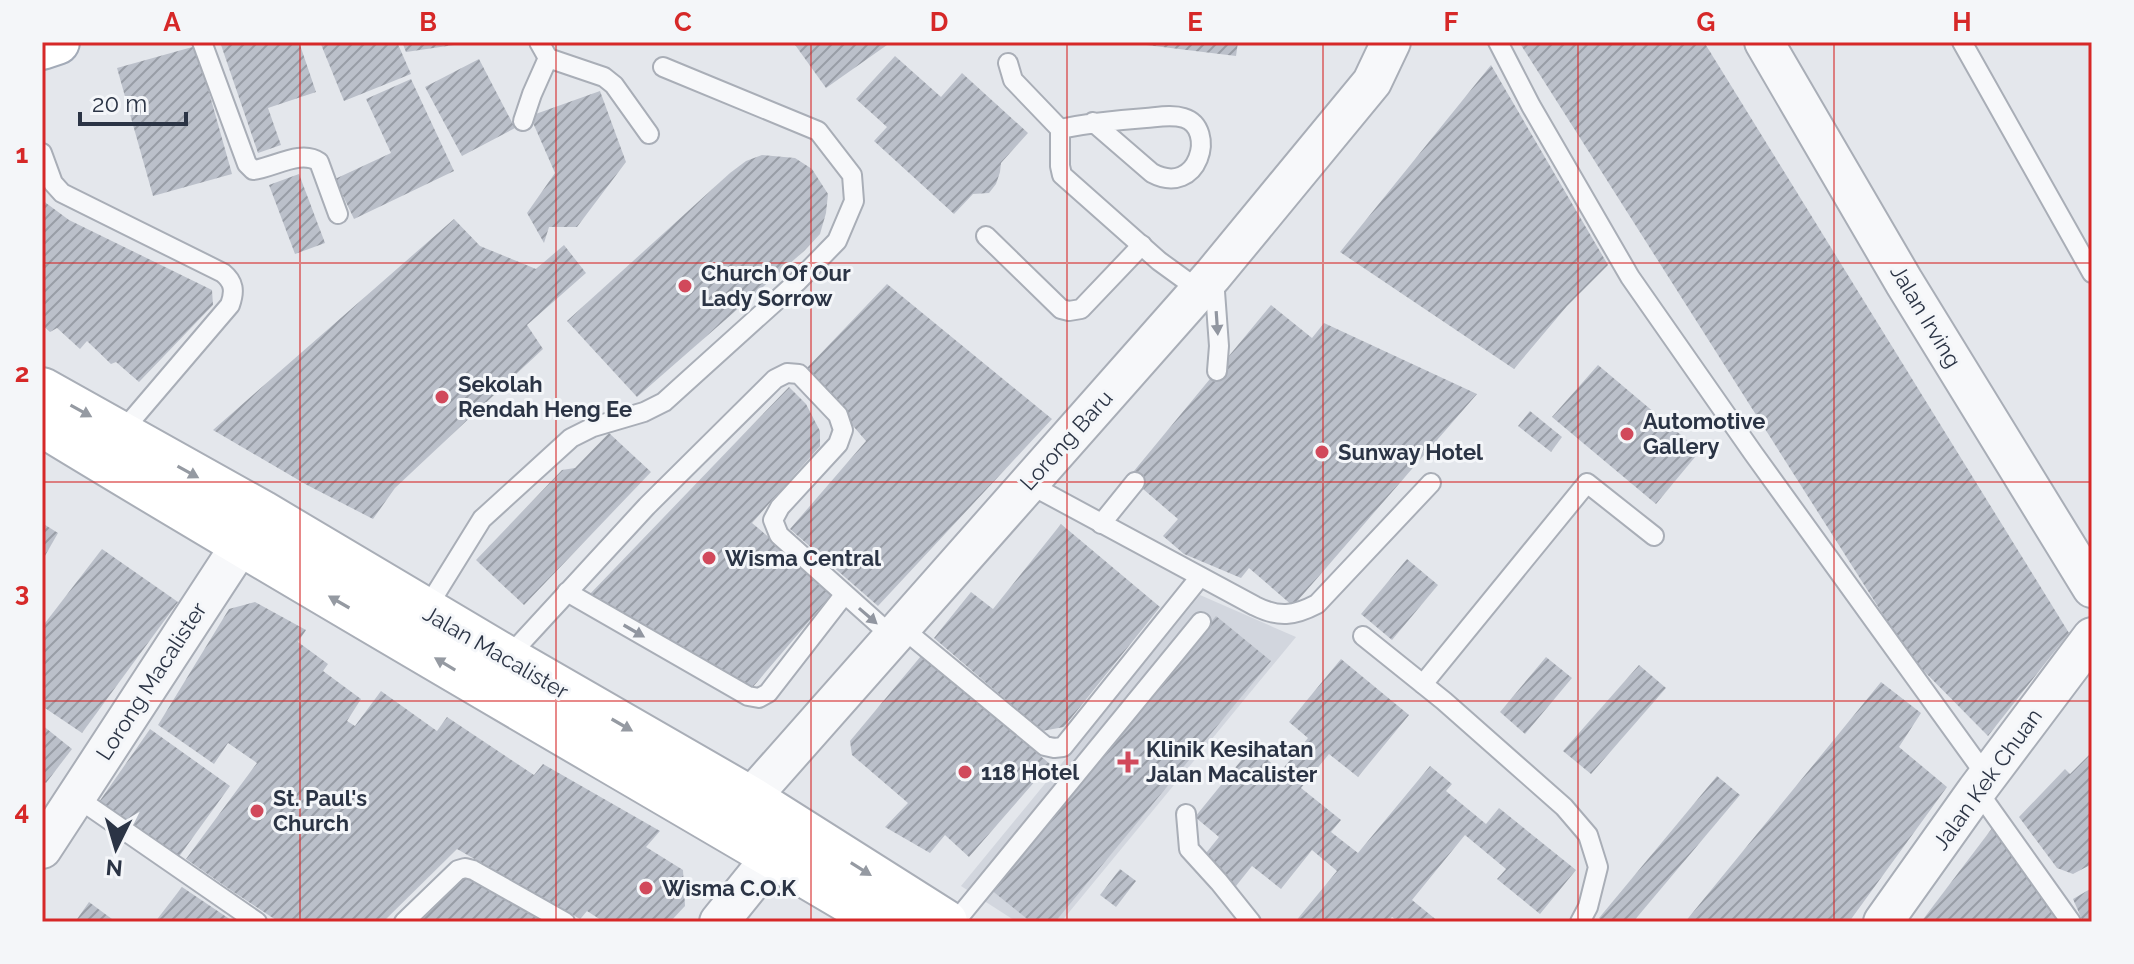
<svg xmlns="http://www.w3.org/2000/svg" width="2134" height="964" viewBox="0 0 2134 964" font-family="Raleway,sans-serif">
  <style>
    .built { fill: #d2d6de }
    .building { fill: url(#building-hatch) }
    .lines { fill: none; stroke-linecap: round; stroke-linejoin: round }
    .service-casing { stroke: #a9aeb7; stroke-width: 22 }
    .minor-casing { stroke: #a9aeb7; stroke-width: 42 }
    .secondary-casing { stroke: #a9aeb7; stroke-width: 48 }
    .primary-casing { stroke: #a3abb8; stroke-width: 48 }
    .service { stroke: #f7f8fa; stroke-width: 18 }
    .minor { stroke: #f7f8fa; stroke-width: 38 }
    .secondary { stroke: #fff; stroke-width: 44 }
    .primary { stroke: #fff; stroke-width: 44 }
    .oneway { fill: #9196a0 }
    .oneway2 { fill: #959aa2 }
    .grid { fill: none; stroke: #d62828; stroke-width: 2; stroke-opacity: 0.55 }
    .poi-dot { fill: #d1495b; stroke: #f4f6f9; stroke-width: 3 }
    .labels { text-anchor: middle; stroke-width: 6; stroke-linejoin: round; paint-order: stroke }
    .poi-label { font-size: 22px; font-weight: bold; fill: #2b3445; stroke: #f4f6f9; text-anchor: start }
    .street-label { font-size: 22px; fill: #2b3445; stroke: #f4f6f9 }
    .neatline { fill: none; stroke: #d62828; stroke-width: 3 }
    .grid-label { font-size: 26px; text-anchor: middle; font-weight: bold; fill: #d62828 }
  </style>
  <defs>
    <pattern id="building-hatch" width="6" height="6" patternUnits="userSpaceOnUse" patternTransform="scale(2)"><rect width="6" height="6" fill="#bbc0ca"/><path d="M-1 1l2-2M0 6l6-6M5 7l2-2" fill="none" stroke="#989da6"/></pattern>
  </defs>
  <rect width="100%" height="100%" fill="#e4e7ec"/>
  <path class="built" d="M1200,595L1296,637L1061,922H1017L961,886Z"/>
  <g class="building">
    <path d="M220,42H299L316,92L268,108L281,145L258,153Z"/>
    <path d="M320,42H397L411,74L344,101Z"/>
    <path d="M402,42H461V44L406,52Z"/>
    <path d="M793,42H885L887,45L826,88Z"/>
    <path d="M1138,42H1238L1236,56L1138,44Z"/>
    <path d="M1519,42H1704L2069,633L1988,736L1910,657Z"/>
    <path d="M196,46L232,174L153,196L117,68Z"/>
    <path d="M895,56L941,97L962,73L1028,133L1001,163L1000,172L996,184L989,193L973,194L954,214L874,141L887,127L856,99Z"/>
    <path d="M479,59L515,128L462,156L425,87Z"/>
    <path d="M1491,65L1608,265L1567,306L1514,369L1340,252Z"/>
    <path d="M411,79L454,171L354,219L335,179L391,153L366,99Z"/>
    <path d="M600,91L626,162L577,227H549L544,243L527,213L555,173L530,116Z"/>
    <path d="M762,155L795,158L812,169L828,194L826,213L820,234L804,251L637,397L567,321L730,173L746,161Z"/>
    <path d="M299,174L325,243L295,254L269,185Z"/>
    <path d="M42,200L69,220L212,290L213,305L139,382L116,362L111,364L87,341L80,349L57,328L50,332L42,325Z"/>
    <path d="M454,219L480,246L536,269L564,245L586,273L527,325L543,349L395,488L373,519L307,485L213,430Z"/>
    <path d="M887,284L1052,419L878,606L790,529L866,441L805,370Z"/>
    <path d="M1271,305L1312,338L1324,323L1477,394L1293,606L1249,568L1241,578L1184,554L1163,536L1178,519L1129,477Z"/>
    <path d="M1598,365L1700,451L1656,504L1552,417Z"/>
    <path d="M789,387L806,404L820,431V446L752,523L834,592L752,688L589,595Z"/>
    <path d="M1530,411L1562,437L1551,452L1518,426Z"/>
    <path d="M609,433L651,472L524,605L476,560L562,470L575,468Z"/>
    <path d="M42,523L58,533L42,561Z"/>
    <path d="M1061,524L1160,607L1064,727L1042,731L934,638L971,592L993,609Z"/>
    <path d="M102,549L178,602L82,733L42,706V627Z"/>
    <path d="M1407,559L1438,585L1392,640L1361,614Z"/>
    <path d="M255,602L306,630L298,642L328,664L323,671L361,699L347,721L355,726L381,691L437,731L447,717L534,775L543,764L660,831L646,847L683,870L685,906L670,922H604L587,911L580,919L457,849L383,922H279L232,891L186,859L257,763L228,743L214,764L158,725L229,609Z"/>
    <path d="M1216,616L1271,661L1055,922H1031L990,889Z"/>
    <path d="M921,656L1050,764L969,857L945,835L930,853L885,827L908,803L852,755L850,741Z"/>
    <path d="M1546,657L1572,678L1525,734L1500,712Z"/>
    <path d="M1341,659L1409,715L1358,777L1329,754L1301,788L1341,820L1331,832L1358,853L1430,766L1452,784L1446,791L1486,824L1499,808L1576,870L1540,914L1497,879L1506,869L1465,835L1412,900L1439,922H1399L1392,917L1388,922H1295L1337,871L1312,850L1281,889L1252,866L1236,886L1202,858L1219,837L1195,817L1252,747L1281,771L1308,738L1289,722Z"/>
    <path d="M1639,665L1666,688L1591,774L1563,751Z"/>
    <path d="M1881,682L1921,713L1899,747L1947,787L1849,922H1685Z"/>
    <path d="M42,725L72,749L46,783L42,780Z"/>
    <path d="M150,729L230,786L178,858L99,802Z"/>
    <path d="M2090,754L2092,756V864L2073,874L2057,868L2019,817L2065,769L2070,774Z"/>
    <path d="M1717,776L1740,795L1633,922H1604L1599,918Z"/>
    <path d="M1993,827L2057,920L2056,922H1921Z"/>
    <path d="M1120,869L1136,881L1116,907L1100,895Z"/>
    <path d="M463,876L548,922H419Z"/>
    <path d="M182,887L234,922H155Z"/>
    <path d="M2092,888V922H2083L2073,899Z"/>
    <path d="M89,902L116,922H75Z"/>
  </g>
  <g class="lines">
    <g class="service-casing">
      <g id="service">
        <path d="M202,42L247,164L253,170C273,168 301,149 319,162L338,214"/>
        <path d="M539,42L548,58L604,77L614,85L649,134"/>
        <path d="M1498,42L1531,106L1630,277L1753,453L1987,777"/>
        <path d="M1962,42L2092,273"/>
        <path d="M1008,63L1013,80L1060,129V166L1062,175L1159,261L1199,290"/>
        <path d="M523,121L532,94L548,58"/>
        <path d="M1060,129C1089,123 1117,120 1146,118C1158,117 1172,114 1184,118C1217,128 1199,198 1152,173L1093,122"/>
        <path d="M42,153L53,183L62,193L223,273C234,282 235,291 230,305L119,435"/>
        <path d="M986,236L1061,309L1069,311L1081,309L1142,245"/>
        <path d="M1214,278L1219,346L1217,371"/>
        <path d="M1027,483L1255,606C1279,618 1294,616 1317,604L1431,483"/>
        <path d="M1101,524L1135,482"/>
        <path d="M567,592L748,696L759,698L768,693L844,595"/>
        <path d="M425,611L482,519L571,438L593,427L644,412L664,402L798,281L837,241L854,201L852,175L818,131L663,67"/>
        <path d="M901,627L1045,746L1054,748L1063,747L1200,577"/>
        <path d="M1363,636L1444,701L1564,807L1588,835L1598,867L1588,907L1580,922"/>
        <path d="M507,658L647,506L775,379L787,373L799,374L838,415L843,430L838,444L780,507L773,520L779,535L893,637"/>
        <path d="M1423,684L1587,483L1654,536"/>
        <path d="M1977,790L2071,922"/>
        <path d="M76,797L257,922"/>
        <path d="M1186,814L1189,849L1219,882L1251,922"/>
        <path d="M404,922L458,870L465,868L473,870L565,922"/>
        <path d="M955,922L1201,622"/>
      </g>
    </g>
    <g class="minor-casing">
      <g id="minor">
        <path d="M1764,42L1904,282L2092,588"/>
        <path d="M730,821L1213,275L1372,82L1391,42"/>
        <path d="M42,849L257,520"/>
        <path d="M719,922L790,834"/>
        <path d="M1883,922L1977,790L2092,637"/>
      </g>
    </g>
    <g class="secondary-casing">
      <g id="secondary">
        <path d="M42,390L262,513L506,658L749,798L945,922"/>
        <path d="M42,424C321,594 604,756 885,922"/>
      </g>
    </g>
    <g class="primary-casing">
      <path id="primary" d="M42,47L57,42"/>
    </g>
    <use href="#service" class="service"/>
    <use href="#minor" class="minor"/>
    <use href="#secondary" class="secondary"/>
    <use href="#primary" class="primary"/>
  </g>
  <defs><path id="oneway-solid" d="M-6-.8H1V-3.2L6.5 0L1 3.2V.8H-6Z" transform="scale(2)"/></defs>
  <g class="oneway">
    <use href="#oneway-solid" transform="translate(1217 323) rotate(86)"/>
    <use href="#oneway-solid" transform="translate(868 616) rotate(41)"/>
    <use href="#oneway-solid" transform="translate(634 631) rotate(30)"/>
  </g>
  <g class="oneway2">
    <use href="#oneway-solid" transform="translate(81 411) rotate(29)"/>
    <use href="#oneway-solid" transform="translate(188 472) rotate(29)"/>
    <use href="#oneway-solid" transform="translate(339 602) rotate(-150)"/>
    <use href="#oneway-solid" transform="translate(445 664) rotate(-149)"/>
    <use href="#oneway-solid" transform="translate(622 725) rotate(30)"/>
    <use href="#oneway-solid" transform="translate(861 869) rotate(32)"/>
  </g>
  <path class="grid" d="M300,42V922M556,42V922M811,42V922M1067,42V922M1323,42V922M1578,42V922M1834,42V922M42,263H2092M42,482H2092M42,701H2092"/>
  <g class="poi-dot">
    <circle cx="685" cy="286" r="8"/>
    <circle cx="442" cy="397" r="8"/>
    <circle cx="1627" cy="434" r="8"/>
    <circle cx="1322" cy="452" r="8"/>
    <circle cx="709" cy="558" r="8"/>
    <path d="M1124 750h8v8h8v8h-8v8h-8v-8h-8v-8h8z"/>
    <circle cx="965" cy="772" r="8"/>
    <circle cx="257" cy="811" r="8"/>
    <circle cx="646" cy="888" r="8"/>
  </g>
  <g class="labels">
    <g class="poi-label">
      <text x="701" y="281">Church Of Our<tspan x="701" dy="25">Lady Sorrow</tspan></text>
      <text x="458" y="392">Sekolah<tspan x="458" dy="25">Rendah Heng Ee</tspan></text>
      <text x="1643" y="429">Automotive<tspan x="1643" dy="25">Gallery</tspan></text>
      <text x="1338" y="460">Sunway Hotel</text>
      <text x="725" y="566">Wisma Central</text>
      <text x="1146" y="757">Klinik Kesihatan<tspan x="1146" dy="25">Jalan Macalister</tspan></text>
      <text x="981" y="780">118 Hotel</text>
      <text x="273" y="806">St. Paul's<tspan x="273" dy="25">Church</tspan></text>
      <text x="662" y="896">Wisma C.O.K</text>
    </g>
    <g class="street-label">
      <text transform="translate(1926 316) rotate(59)" y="8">Jalan Irving</text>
      <text transform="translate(1066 440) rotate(-48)" y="8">Lorong Baru</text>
      <text transform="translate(496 652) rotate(30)" y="8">Jalan Macalister</text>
      <text transform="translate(151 681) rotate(-57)" y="8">Lorong Macalister</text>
      <text transform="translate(1987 779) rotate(-54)" y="8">Jalan Kek Chuan</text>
    </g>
  </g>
  <rect width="2134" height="964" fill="none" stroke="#f4f6f9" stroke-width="88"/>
  <g transform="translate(116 848) rotate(185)" stroke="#f4f6f9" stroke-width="6" paint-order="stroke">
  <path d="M0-6L14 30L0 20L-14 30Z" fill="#2b3445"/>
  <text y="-12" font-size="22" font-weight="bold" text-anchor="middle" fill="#2b3445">N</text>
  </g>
  <path d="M80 112v12h106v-12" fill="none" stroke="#2b3445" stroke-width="4"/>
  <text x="92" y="112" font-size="24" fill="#2b3445" stroke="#f4f6f9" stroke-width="6" paint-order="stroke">20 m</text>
  <rect x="44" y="44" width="2046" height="876" class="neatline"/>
  <g class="grid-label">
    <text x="172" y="31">A</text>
    <text x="428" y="31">B</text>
    <text x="683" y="31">C</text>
    <text x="939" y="31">D</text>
    <text x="1195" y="31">E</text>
    <text x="1451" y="31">F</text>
    <text x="1706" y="31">G</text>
    <text x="1962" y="31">H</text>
    <text x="22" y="163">1</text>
    <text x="22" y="382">2</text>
    <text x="22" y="601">3</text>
    <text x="22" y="820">4</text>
  </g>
</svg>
